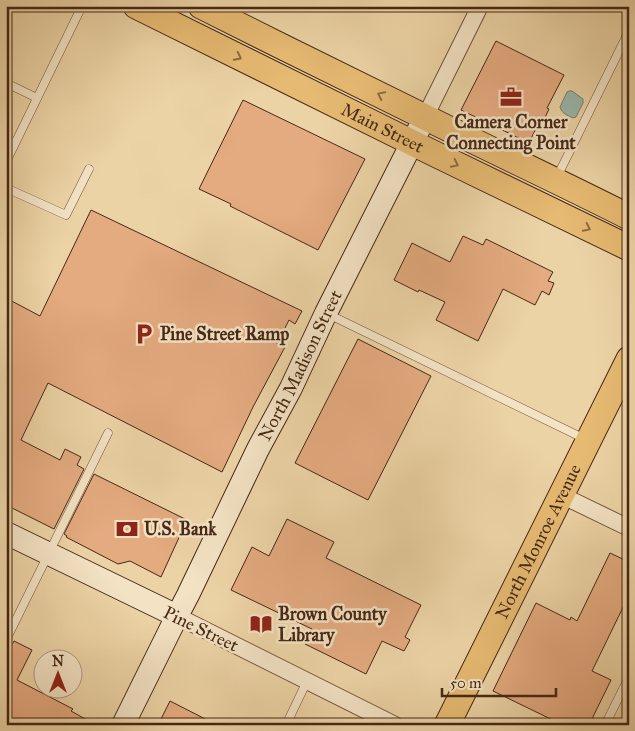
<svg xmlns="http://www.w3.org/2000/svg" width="635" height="731" viewBox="0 0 635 731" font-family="'IM FELL Great Primer',serif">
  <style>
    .water { fill: #99b7ab; stroke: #787e6f }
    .building { fill: #e4aa80; stroke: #462816 }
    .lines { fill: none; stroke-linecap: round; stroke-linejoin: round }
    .lane-casing { stroke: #70533a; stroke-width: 9 }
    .street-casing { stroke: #70533a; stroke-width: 18 }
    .secondary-casing { stroke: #462816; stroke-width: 24 }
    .primary-casing { stroke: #462816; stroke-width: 27 }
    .path { stroke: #462816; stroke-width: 2.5; stroke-dasharray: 4 2.5; stroke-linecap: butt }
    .lane { stroke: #f3e2c4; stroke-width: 8 }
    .street { stroke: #f3e2c4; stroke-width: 16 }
    .secondary { stroke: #f3e2c4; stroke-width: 22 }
    .primary { stroke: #e6ba72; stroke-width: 25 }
    .oneway { stroke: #8e6a3f }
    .labels { text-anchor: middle; stroke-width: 5; stroke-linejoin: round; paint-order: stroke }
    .poi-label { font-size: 18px; font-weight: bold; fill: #462816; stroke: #f3e2c4; text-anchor: start }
    .street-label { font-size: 18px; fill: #462816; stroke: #f3e2c4 }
  </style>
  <rect width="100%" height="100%" fill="#ecd3a5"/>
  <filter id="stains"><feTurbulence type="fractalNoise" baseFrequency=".004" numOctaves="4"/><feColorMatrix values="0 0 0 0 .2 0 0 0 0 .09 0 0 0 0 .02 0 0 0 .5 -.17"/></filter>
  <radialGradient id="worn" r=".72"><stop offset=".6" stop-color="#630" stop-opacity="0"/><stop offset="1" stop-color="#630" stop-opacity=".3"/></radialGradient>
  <path class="water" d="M569,91H572L583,99V103L576,117L573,118C567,115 562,114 560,107L567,92Z"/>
  <g class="building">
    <path d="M496,41L564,75L547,108L549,109L541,126L538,124L529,143L461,110Z"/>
    <path d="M243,100L365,159L318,250L230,206L231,204L199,189Z"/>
    <path d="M91,210L302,311L295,324L289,320L277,344L285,347L253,407L222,472L48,383L21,440L60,460L65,449L81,457L77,465L84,469L54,529L6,505V298L40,316Z"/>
    <path d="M463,236L483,245L486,239L553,272L548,281L554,283L549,295L542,291L535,305L503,289L478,341L436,320L445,302L419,290L418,292L394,280L412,243L450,262Z"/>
    <path d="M358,339L431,376L368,500L295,463Z"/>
    <path d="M94,474L187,520L161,577L130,561L118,564L66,537L67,536L64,534Z"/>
    <path d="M287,519L334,542L326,558L421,605L405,637L410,640L404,651L382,641L366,674L305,644L312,629L231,590L252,547L269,556Z"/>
    <path d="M610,553L629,562V595L592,671L611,680L589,725H563L493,691L536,603L570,620L571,617L577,621Z"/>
    <path d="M14,641L32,650L17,680L73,709L71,711L96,725H6V656Z"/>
    <path d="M170,701L217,725H158Z"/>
  </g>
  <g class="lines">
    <g class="lane-casing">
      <g id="lane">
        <path d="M6,83L37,98"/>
        <path d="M6,162L82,6"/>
        <path d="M557,177L629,31"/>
        <path d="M6,188L66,215L89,169"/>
        <path d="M328,314L585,439"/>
        <path d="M6,640L108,433"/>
        <path d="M286,725L307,681"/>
        <path d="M605,725L629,677"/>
      </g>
    </g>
    <g class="street-casing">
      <g id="street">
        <path d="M425,117L480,6"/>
        <path d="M561,495L629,528"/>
        <path d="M177,616L395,725"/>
      </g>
    </g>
    <g class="secondary-casing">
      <g id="secondary">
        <path d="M6,533L177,616"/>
        <path id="s1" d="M123,725L177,616L188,595L258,449L291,388L326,313L425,117"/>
      </g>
    </g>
    <g class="primary-casing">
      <g id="primary">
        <path id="s2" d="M136,6L433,153L629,248"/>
        <path d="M201,6C282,47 364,87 445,127C506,157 568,186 629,217"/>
        <path id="s3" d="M447,725L629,359"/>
      </g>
    </g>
    <path class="path" d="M24,6L32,10L33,6"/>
    <use href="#lane" class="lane"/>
    <use href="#street" class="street"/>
    <use href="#secondary" class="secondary"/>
    <use href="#primary" class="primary"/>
  </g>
  <defs><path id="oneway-chevron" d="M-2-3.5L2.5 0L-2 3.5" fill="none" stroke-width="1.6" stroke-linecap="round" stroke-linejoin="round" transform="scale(1.25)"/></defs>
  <g class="oneway">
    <use href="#oneway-chevron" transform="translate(238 57) rotate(27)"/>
    <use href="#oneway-chevron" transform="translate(381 95) rotate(-154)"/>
    <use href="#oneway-chevron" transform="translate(455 164) rotate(26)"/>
    <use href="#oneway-chevron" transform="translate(587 228) rotate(26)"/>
  </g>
  <defs>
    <g id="office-bare" transform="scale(1.725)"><path d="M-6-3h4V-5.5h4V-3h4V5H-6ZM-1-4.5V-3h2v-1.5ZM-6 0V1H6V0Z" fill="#8f2418" stroke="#f3e2c4" stroke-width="2.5" paint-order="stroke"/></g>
    <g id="parking-bare" transform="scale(1.725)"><path d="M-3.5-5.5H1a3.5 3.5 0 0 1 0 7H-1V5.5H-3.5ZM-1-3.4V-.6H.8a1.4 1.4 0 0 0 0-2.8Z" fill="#8f2418" stroke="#f3e2c4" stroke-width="2.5" paint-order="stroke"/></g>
    <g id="bank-bare" transform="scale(1.725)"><path d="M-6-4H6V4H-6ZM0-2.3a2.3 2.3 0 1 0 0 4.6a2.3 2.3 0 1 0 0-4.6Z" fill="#8f2418" stroke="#f3e2c4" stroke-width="2.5" paint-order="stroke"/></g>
    <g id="library-bare" transform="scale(1.725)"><path d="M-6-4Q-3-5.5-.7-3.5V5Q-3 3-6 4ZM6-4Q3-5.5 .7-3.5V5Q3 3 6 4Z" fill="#8f2418" stroke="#f3e2c4" stroke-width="2.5" paint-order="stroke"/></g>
  </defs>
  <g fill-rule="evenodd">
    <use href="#office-bare" x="511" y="97"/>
    <use href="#parking-bare" x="144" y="334"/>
    <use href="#bank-bare" x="127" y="529"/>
    <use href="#library-bare" x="261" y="624"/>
  </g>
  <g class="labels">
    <g class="poi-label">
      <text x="511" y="128" text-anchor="middle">Camera Corner<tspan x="511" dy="21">Connecting Point</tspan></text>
      <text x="160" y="340">Pine Street Ramp</text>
      <text x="144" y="535">U.S. Bank</text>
      <text x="278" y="620">Brown County<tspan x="278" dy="21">Library</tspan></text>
    </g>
    <g class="street-label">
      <text dy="6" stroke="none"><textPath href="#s2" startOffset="275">Main Street</textPath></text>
      <text dy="6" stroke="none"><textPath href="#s1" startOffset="401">North Madison Street</textPath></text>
      <text dy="6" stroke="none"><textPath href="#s3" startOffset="205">North Monroe Avenue</textPath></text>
      <text transform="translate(201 629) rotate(26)" y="6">Pine Street</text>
    </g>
  </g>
  <rect width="635" height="731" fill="none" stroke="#ecd3a5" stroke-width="25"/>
  <rect x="8" y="8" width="620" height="716" fill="none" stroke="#462816" stroke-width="2.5"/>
  <rect x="12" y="12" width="610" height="706" fill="none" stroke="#462816"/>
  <g transform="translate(58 674)"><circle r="24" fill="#f3e2c4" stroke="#ae987e"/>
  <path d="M0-4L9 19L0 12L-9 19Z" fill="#8f2418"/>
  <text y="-8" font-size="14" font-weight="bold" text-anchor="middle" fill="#462816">N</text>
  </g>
  <path d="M442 688v8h114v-8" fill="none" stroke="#462816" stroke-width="2.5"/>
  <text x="450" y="688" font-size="15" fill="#462816" stroke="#f3e2c4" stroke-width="4" paint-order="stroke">50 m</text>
  <rect width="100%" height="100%" filter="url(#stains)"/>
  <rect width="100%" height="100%" fill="url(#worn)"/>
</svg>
